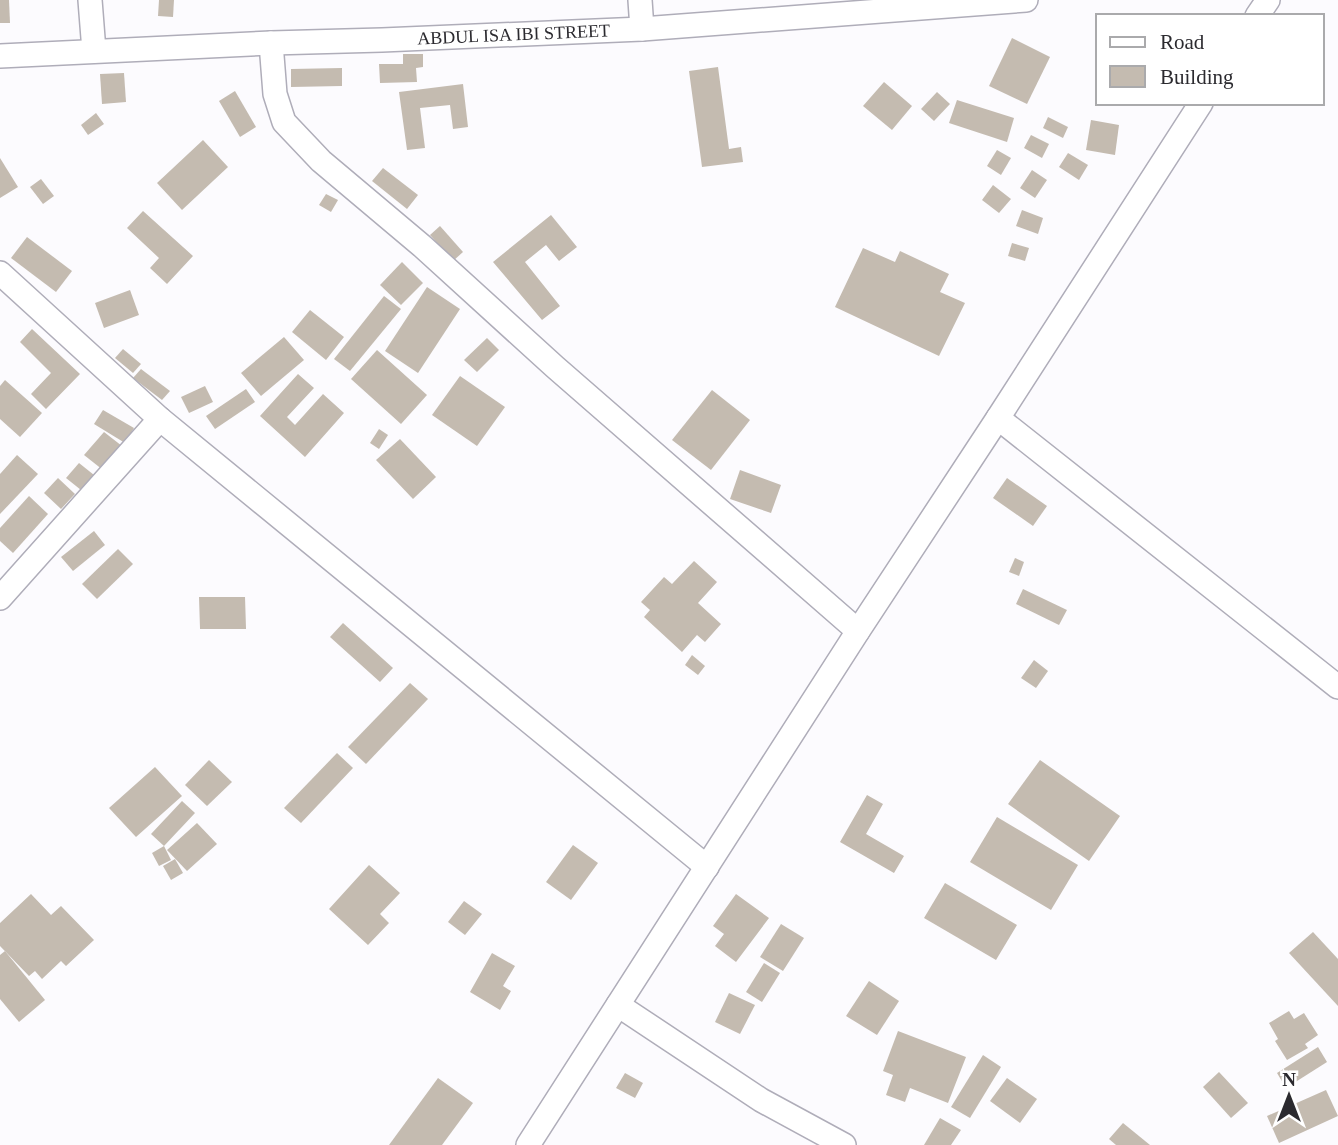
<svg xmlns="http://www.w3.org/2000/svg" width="1338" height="1145" viewBox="0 0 1338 1145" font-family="Georgia,serif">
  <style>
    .building { fill: #c4bbb0 }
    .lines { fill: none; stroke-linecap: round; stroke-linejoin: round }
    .minor-casing { stroke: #afadb9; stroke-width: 26 }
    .minor { stroke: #fff; stroke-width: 23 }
    .labels { text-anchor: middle; stroke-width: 5; stroke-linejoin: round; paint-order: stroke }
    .street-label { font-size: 18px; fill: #2b2a2f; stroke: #fff }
  </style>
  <rect width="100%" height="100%" fill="#fcfbfe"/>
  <g class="building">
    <path d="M0,0H9L10,23H0Z"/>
    <path d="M159,0H174L173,17L158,16Z"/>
    <path d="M1012,38L1050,57L1027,104L989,86Z"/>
    <path d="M403,54H423V67L416,68L417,82L380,83L379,64H403Z"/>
    <path d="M718,67L729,149L741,147L743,162L702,167L689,71Z"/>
    <path d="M342,68V86L291,87V69Z"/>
    <path d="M124,73L126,102L102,104L100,74Z"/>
    <path d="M884,82L912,106L892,130L863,106Z"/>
    <path d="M463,84L468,127L453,129L450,105L420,108L425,148L407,150L399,92Z"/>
    <path d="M235,91L256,127L240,137L219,101Z"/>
    <path d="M937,92L950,104L934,121L921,109Z"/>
    <path d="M957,100L1014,118L1007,142L949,123Z"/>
    <path d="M96,113L104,124L88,135L81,125Z"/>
    <path d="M1048,117L1068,127L1063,138L1043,128Z"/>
    <path d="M1091,120L1119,125L1115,155L1086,150Z"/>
    <path d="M1031,135L1049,144L1042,158L1024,148Z"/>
    <path d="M203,140L228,167L182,210L157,183Z"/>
    <path d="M997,150L1011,158L1001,175L987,166Z"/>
    <path d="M1068,153L1088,165L1079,180L1059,167Z"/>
    <path d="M0,158L18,187L0,198Z"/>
    <path d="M383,168L418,195L407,209L372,181Z"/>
    <path d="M1032,170L1047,180L1035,198L1020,188Z"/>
    <path d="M41,179L54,196L43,204L30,187Z"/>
    <path d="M993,185L1011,199L999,213L982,200Z"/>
    <path d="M326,194L338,200L331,212L319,205Z"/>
    <path d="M1022,210L1043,218L1038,234L1016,226Z"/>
    <path d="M143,211L193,256L167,284L150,268L159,258L127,228Z"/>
    <path d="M551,215L577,247L559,261L546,245L525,262L560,306L542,320L493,262Z"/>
    <path d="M440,226L463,252L453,261L430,235Z"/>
    <path d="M27,237L72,271L56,292L11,258Z"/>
    <path d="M1012,243L1029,248L1025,261L1008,256Z"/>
    <path d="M863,248L895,262L900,251L949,274L940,292L965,303L939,356L835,307Z"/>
    <path d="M402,262L423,283L401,305L380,285Z"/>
    <path d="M427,287L460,309L418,373L385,351Z"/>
    <path d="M130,290L139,315L104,328L95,303Z"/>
    <path d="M384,296L401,309L350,371L334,359Z"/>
    <path d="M310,310L344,337L326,360L292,332Z"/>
    <path d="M32,329L80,374L46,409L31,394L51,373L20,342Z"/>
    <path d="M284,337L304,360L261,396L241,373Z"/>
    <path d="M487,338L499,350L477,372L464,360Z"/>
    <path d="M123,349L141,364L133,373L115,358Z"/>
    <path d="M377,350L427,395L401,424L351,379Z"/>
    <path d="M141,369L170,391L162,400L133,378Z"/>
    <path d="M298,374L314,388L287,417L295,425L323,394L344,413L305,457L260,416Z"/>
    <path d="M460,376L505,407L477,446L432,415Z"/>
    <path d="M5,380L42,413L20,437L0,419V386Z"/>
    <path d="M205,386L213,402L189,413L181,397Z"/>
    <path d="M246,389L255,402L215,429L206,416Z"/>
    <path d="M712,390L750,420L711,470L672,440Z"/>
    <path d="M103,410L134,428L125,443L94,424Z"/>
    <path d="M379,429L388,435L379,449L370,443Z"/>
    <path d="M104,432L122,446L103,470L84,455Z"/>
    <path d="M400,439L436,477L413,499L376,460Z"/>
    <path d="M17,455L38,474L0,514V474Z"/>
    <path d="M79,463L94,475L81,490L66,478Z"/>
    <path d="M740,470L781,485L771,513L730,499Z"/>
    <path d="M58,478L75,494L61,509L44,493Z"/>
    <path d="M1007,478L1047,506L1033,526L993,498Z"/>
    <path d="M29,496L48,514L13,553L0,541V528Z"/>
    <path d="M94,531L105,545L73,571L61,557Z"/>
    <path d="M118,549L133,564L97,599L82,584Z"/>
    <path d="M1015,558L1024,562L1019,576L1009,572Z"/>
    <path d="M694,561L717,582L698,603L721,624L705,642L697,635L682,652L644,617L650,610L641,602L664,577L672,584Z"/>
    <path d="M1023,589L1067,610L1059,625L1016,604Z"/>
    <path d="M199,597H245L246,629H200Z"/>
    <path d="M343,623L393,668L380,682L330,637Z"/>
    <path d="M692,655L705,666L698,675L685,665Z"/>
    <path d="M1034,660L1048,671L1036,688L1021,678Z"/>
    <path d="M410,683L428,699L366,764L348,747Z"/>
    <path d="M337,753L353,768L301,823L284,808Z"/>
    <path d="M209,760L232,782L207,806L185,785Z"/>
    <path d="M1040,760L1120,816L1089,861L1008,804Z"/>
    <path d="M155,767L182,796L136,837L109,808Z"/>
    <path d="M867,795L883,804L866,834L904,856L894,873L840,842Z"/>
    <path d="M182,801L195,813L164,846L151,834Z"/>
    <path d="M997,817L1078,865L1051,910L970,862Z"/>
    <path d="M197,823L217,844L187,871L167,850Z"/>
    <path d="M573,845L598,863L571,900L546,882Z"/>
    <path d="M164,846L171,860L159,866L152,853Z"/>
    <path d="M175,859L183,873L171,880L163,866Z"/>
    <path d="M369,865L400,893L380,914L389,923L368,945L329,909Z"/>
    <path d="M945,883L1017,925L996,960L924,918Z"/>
    <path d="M31,894L51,915L61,906L94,940L66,966L61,961L42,979L35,971L29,976L0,946V923Z"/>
    <path d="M736,894L769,918L736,962L715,946L724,934L713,926Z"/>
    <path d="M464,901L482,914L465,935L448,922Z"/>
    <path d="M781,924L804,938L783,971L760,957Z"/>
    <path d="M1313,932L1338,959V1006L1289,953Z"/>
    <path d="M5,951L45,1000L19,1022L0,999V955Z"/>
    <path d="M492,953L515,966L503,986L511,991L500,1010L470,992Z"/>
    <path d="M764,963L780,973L762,1002L746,992Z"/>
    <path d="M869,981L899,1001L877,1035L846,1016Z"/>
    <path d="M729,993L755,1005L740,1034L715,1022Z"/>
    <path d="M1289,1011L1294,1019L1304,1013L1318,1035L1305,1044L1308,1048L1287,1060L1275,1041L1278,1039L1269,1023Z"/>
    <path d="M898,1031L966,1057L948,1103L910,1088L905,1102L886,1095L893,1075L883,1071Z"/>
    <path d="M1318,1047L1327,1062L1286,1088L1277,1073Z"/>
    <path d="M983,1055L1001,1067L970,1118L951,1107Z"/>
    <path d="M1219,1072L1248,1103L1231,1118L1203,1087Z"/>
    <path d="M625,1073L643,1083L635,1098L616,1088Z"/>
    <path d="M438,1078L473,1103L442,1145H389Z"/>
    <path d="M1007,1078L1037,1099L1020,1123L990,1101Z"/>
    <path d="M1326,1090L1338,1116L1279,1143L1267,1116Z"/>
    <path d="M940,1118L961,1130L951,1145H924Z"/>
    <path d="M1123,1123L1150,1145H1116L1109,1139Z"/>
  </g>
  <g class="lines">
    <g class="minor-casing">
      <g id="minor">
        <path d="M90,0L94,51"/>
        <path d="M640,0L642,29"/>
        <path d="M1257,16L1268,0"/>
        <path d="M271,43L275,94L284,122L321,161L422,246L555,367L858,631"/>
        <path id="s1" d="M0,56L271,43L382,40L642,29L1026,0"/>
        <path d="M0,273L160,419L707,867"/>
        <path d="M998,418L1338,687"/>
        <path d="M0,598L160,419"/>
        <path d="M618,1005L761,1100L844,1145"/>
        <path d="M528,1145L858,631L998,418L1201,103"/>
      </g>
    </g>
    <use href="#minor" class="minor"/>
  </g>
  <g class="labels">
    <g class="street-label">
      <text dy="6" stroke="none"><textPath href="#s1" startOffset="514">ABDUL ISA IBI STREET</textPath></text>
    </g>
  </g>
  <rect x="1096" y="14" width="228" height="91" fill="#ffffff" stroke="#aaaaac" stroke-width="2"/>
  <rect x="1110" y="37" width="35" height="10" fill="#ffffff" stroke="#aaaaac" stroke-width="2"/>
  <text x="1160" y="49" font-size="21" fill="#2b2a2f">Road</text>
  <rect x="1110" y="66" width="35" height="21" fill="#c4bbb0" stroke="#aaaaac" stroke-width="2"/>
  <text x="1160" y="84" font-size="21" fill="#2b2a2f">Building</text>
  <g transform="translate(1289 1096)" stroke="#ffffff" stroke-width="5" paint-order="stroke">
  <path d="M0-5L12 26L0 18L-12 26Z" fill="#2b2a2f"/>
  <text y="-10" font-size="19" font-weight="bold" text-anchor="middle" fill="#2b2a2f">N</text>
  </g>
</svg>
